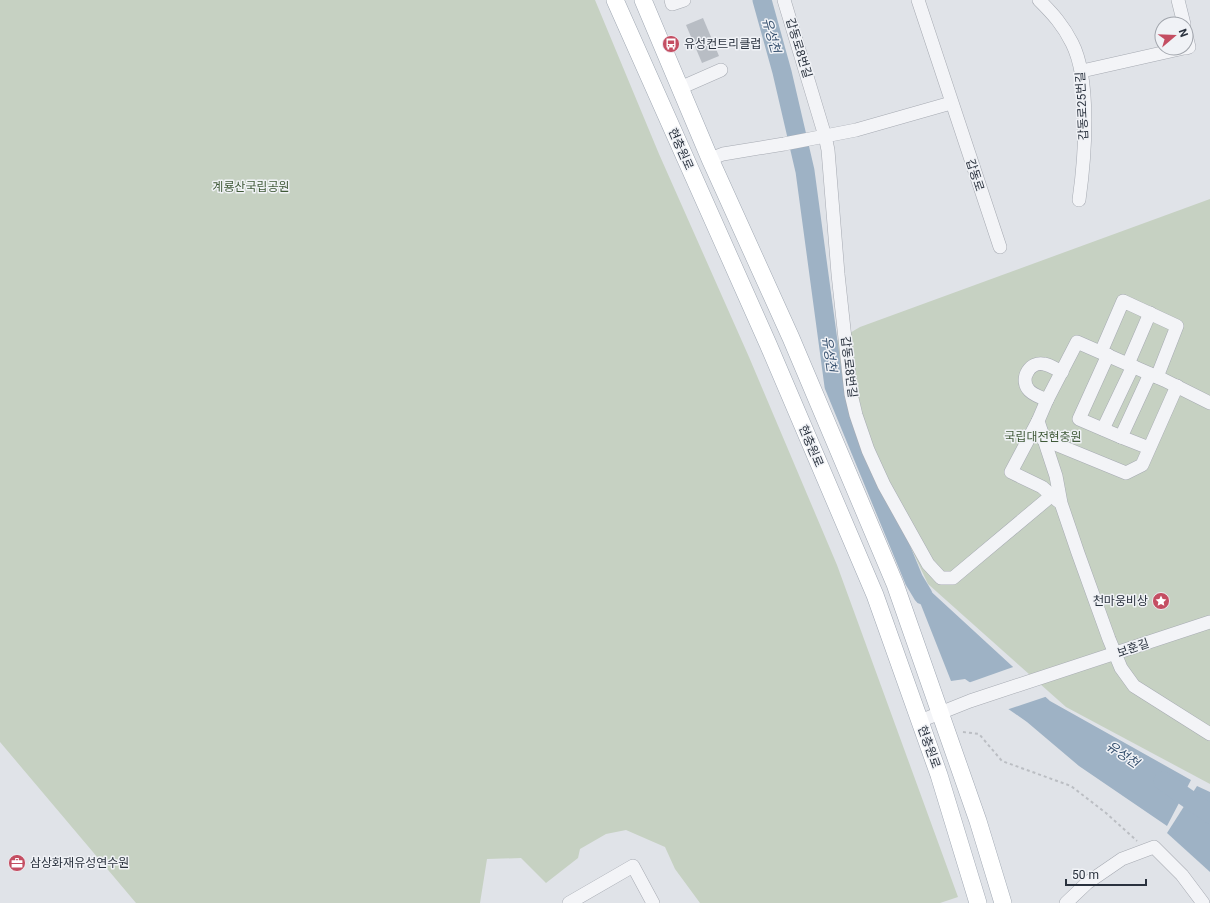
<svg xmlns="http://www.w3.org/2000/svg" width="1210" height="903" viewBox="0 0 1210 903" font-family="Roboto,'Noto Sans KR',sans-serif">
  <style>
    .green { fill: #c6d1c2 }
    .water { fill: #9eb2c5 }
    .pier { fill: #e0e3e8 }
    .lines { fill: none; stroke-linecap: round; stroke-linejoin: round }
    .river { stroke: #9eb2c5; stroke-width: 19 }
    .building { fill: #b8bdc4 }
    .minor-casing { stroke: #a6aab2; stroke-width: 14 }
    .major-casing { stroke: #a0a8b3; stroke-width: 18 }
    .path { stroke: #bbbec3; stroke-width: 2; stroke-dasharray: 3 3; stroke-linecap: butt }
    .minor { stroke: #f3f4f7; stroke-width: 13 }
    .major { stroke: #fff; stroke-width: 17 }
    .labels { text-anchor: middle; stroke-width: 3; stroke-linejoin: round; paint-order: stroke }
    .poi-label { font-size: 12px; fill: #2a323e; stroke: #f0f2f6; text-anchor: start }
    .street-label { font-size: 12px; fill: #2a323e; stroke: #f0f2f6 }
    .park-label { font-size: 12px; fill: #3f5938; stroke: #f0f2f6 }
    .water-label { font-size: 13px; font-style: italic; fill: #37516f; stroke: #f0f2f6 }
  </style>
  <rect width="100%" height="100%" fill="#e0e3e8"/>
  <g class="green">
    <path d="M0,0H595L659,154L749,357L837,565L958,897L940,903H700L675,869L665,847L626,830L606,834L580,849L578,858L546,883L521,858L487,859L480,903H136L0,742Z"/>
    <path d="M1210,199V784L1066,707L928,584L856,432L831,344L860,327Z"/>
  </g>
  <g class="water">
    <path d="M917,570L925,586L1050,701L1191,780L1167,826L1079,766L1027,722L965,679L951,681L908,572Z"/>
    <path d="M1197,786L1210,792V872L1167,833Z"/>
  </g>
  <path class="pier" d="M1016,666L1048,696L1006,710L968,683Z"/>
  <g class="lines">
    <g class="river">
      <path d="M762,0L782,72L805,171L834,386L914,580L923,595"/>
      <path d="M1163,781L1210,814"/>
    </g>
  </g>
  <path class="building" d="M703,18L719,56L702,63L686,25Z"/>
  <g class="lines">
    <g class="minor-casing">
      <g id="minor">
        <path d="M671,0L672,4L684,0"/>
        <path d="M784,0L825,136L828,150L838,274L851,394L856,415L868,450L884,485L928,564L941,578H953L1051,496"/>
        <path d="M918,0L1000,247"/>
        <path d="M1039,0C1053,14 1063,25 1072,43C1091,80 1085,158 1079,200"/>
        <path d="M1178,0L1184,24"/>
        <path d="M1186,35L1189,47L1186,48"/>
        <path d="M1082,71L1184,48"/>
        <path d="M680,88L721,70"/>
        <path d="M710,159L723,154L784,144L856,130L951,103"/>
        <path d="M1101,352L1123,301L1177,326L1157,377"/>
        <path d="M1108,355L1079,419L1121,437"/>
        <path d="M1128,364L1150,313"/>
        <path d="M1047,400C1041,397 1032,395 1028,389C1020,378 1030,361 1044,364C1050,365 1056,369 1062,372"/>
        <path d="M1210,403L1164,380L1077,342L1047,400L1038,421L1056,476L1061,503L1078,553L1109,639L1121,668L1134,686L1210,734"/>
        <path d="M1038,421L1011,472L1042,487L1058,501"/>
        <path d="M1103,429L1133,366"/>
        <path d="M1043,439L1126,473L1142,465L1177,386"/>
        <path d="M1149,448L1121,437L1150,374"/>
        <path d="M920,721L970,701L1210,622"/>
        <path d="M569,903L633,866L653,903"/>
        <path d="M1066,903L1087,883L1122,859L1154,847L1182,875L1203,903"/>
      </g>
    </g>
    <g class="major-casing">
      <g id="major">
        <path d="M615,0L768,344L875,595L939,775L978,903"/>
        <path d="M643,0L710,159L791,338L895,584L978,821L1003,903"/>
      </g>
    </g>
    <path class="path" d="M963,732L979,734L1002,761L1071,786L1106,813L1137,841"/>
    <use href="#minor" class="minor"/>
    <use href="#major" class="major"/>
  </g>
  <defs>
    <g id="bus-disc" transform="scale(0.9)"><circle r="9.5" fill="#c44e62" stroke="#f0f2f6"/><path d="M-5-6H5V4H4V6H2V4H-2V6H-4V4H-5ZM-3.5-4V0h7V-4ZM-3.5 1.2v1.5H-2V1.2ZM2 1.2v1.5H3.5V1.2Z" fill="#fff"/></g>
    <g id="sight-disc" transform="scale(0.9)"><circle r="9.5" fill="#c44e62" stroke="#f0f2f6"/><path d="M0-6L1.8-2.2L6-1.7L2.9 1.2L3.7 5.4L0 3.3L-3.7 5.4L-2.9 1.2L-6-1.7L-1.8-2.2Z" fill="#fff"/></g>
    <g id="office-disc" transform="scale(0.9)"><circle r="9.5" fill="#c44e62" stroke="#f0f2f6"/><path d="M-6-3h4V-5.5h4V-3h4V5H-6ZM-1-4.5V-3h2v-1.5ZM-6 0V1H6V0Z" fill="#fff"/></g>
  </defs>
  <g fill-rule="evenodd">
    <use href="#bus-disc" x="671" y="44"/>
    <use href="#sight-disc" x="1161" y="601"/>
    <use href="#office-disc" x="17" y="863"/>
  </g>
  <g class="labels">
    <g class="poi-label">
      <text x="684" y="48">유성컨트리클럽</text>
      <text x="1148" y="605" text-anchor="end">천마웅비상</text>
      <text x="30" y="867">삼상화재유성연수원</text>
    </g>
    <g class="street-label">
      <text transform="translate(799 48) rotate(73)" y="4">갑동로8번길</text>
      <text transform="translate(1082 106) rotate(-93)" y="4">갑동로25번길</text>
      <text transform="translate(681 149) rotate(66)" y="4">현충원로</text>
      <text transform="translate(975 175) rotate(72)" y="4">갑동로</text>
      <text transform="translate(849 367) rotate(83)" y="4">갑동로8번길</text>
      <text transform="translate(811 446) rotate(67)" y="4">현충원로</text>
      <text transform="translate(1133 648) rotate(-19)" y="4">보훈길</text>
      <text transform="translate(929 747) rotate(70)" y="4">현충원로</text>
    </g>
    <g class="park-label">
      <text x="251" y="191">계룡산국립공원</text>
      <text x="1043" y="441">국립대전현충원</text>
    </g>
    <g class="water-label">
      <text transform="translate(772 35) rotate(74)" y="5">유성천</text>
      <text transform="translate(830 354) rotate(82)" y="5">유성천</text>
      <text transform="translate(1123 754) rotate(34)" y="5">유성천</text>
    </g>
  </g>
  <g transform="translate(1174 36) rotate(71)"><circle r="19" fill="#f0f2f6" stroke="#a1a5ac"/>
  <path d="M0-3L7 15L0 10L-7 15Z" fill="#c44e62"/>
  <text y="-6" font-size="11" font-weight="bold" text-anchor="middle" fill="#2a323e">N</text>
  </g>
  <path d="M1066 879v6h80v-6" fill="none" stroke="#2a323e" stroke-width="2"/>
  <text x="1072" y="879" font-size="12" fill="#2a323e" stroke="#f0f2f6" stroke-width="3" paint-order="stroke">50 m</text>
</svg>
